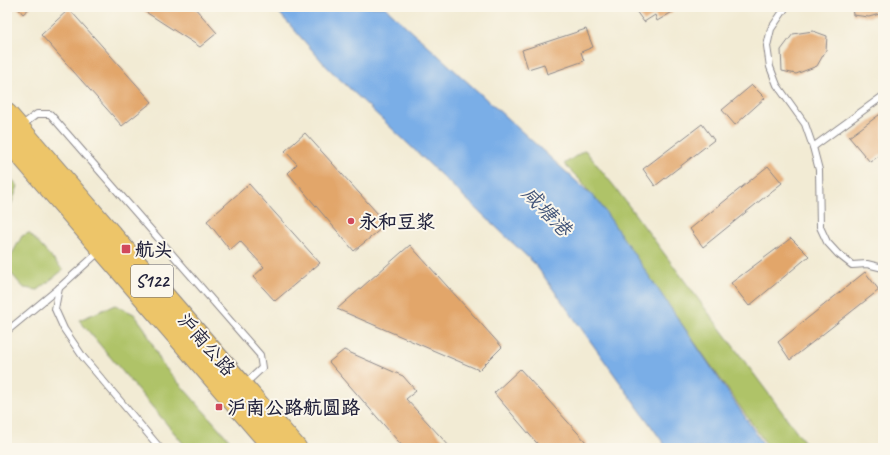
<svg xmlns="http://www.w3.org/2000/svg" width="890" height="455" viewBox="0 0 890 455" font-family="Caveat,'LXGW WenKai TC',sans-serif">
  <style>
    .grass { fill: #afc368; stroke: #687252 }
    .water { fill: #7aaee7; stroke: #4e6891 }
    .building { fill: #e2a66b }
    .lines { fill: none; stroke-linecap: round; stroke-linejoin: round }
    .service-casing { stroke: #8a8688; stroke-width: 8 }
    .primary-casing { stroke: #8a8688; stroke-width: 21 }
    .service { stroke: #fff; stroke-width: 6 }
    .primary { stroke: #edc569; stroke-width: 19 }
    .poi-dot { fill: #d1495b; stroke: #fbf7ec; stroke-width: 1.5 }
    .labels { text-anchor: middle; stroke-width: 4; stroke-linejoin: round; paint-order: stroke }
    .shield { fill: #fbf7ec; stroke: #636270; stroke-width: 1 }
    .shield-label { font-size: 18px; font-weight: bold; fill: #22223b }
    .poi-label { font-size: 19px; font-weight: bold; fill: #22223b; stroke: #fbf7ec; text-anchor: start }
    .street-label { font-size: 19px; fill: #22223b; stroke: #fbf7ec }
    .water-label { font-size: 20px; font-style: italic; fill: #415377; stroke: #fbf7ec }
  </style>
  <rect width="100%" height="100%" fill="#fbf7ec"/>
  <filter id="ink" filterUnits="userSpaceOnUse"><feTurbulence type="fractalNoise" baseFrequency=".025" numOctaves="2"/><feDisplacementMap in="SourceGraphic" scale="8" xChannelSelector="R" yChannelSelector="G"/><feConvolveMatrix kernelMatrix="1 2 1 2 8 2 1 2 1" color-interpolation-filters="sRGB"/></filter>
  <filter id="wash" filterUnits="userSpaceOnUse"><feTurbulence type="fractalNoise" baseFrequency=".012" numOctaves="4" result="noise"/><feDisplacementMap in="SourceGraphic" scale="16" xChannelSelector="R" yChannelSelector="G"/><feGaussianBlur stdDeviation="0.9" result="paint"/><feColorMatrix in="noise" values="0 0 0 0 0 0 0 0 0 0 0 0 0 0 0 0 0 1.4 0 .05"/><feComposite in="paint" operator="in"/></filter>
  <g filter="url(#wash)">
    <rect width="100%" height="100%" fill="#f2ebd4"/>
    <g class="grass">
      <path d="M585,150L614,186L809,448H769L581,181L564,164Z"/>
      <path d="M7,174L18,186L7,216Z"/>
      <path d="M29,233L63,270L38,290L24,288L7,269V263L22,236Z"/>
      <path d="M115,305L134,314L145,329L162,364L232,443L239,448H187L79,320Z"/>
    </g>
    <path class="water" d="M274,7H385L598,201L766,448H667L535,264L327,67Z"/>
    <g id="blocks">
      <g class="building">
        <path d="M17,7H31L23,14Z"/>
        <path d="M138,7H194L217,33L200,47Z"/>
        <path d="M633,7H681L657,21L655,15L644,22Z"/>
        <path d="M852,7H883V13L869,17L853,15Z"/>
        <path d="M69,9L152,102L122,126L41,35Z"/>
        <path d="M586,29L593,47L581,52L584,61L547,74L544,64L528,69L522,50Z"/>
        <path d="M813,31L827,36L826,50L817,66L796,74L782,71L781,50L793,34Z"/>
        <path d="M752,85L765,98L735,125L722,110Z"/>
        <path d="M883,112V153L870,162L849,137Z"/>
        <path d="M702,124L714,140L655,186L643,169Z"/>
        <path d="M305,133L387,224L354,251L288,173L297,164L285,151Z"/>
        <path d="M768,166L782,183L703,247L690,229Z"/>
        <path d="M249,184L320,263L275,301L253,277L264,267L240,241L230,250L207,221Z"/>
        <path d="M791,238L809,256L749,306L731,283Z"/>
        <path d="M410,245L502,347L479,370L337,309Z"/>
        <path d="M865,272L879,290L790,360L778,342Z"/>
        <path d="M344,350L403,376L416,391L406,399L451,448H404L329,362Z"/>
        <path d="M520,369L586,442V448H541L494,393Z"/>
      </g>
    </g>
  </g>
  <g filter="url(#ink)">
    <use href="#blocks" fill-opacity="0" stroke="#8a8688" stroke-width="1"/>
    <g class="lines">
      <g class="service-casing">
        <g id="service">
          <path d="M786,7L771,29L767,46L770,67L777,85L805,124L813,147L819,170L820,227L827,242L838,254L852,265L867,264L883,268"/>
          <path d="M21,126L37,114H50L260,355L262,368L244,385"/>
          <path d="M813,147L883,96"/>
          <path d="M59,288L55,309L64,329L83,357L160,448"/>
          <path d="M7,331L59,288L100,251"/>
        </g>
      </g>
      <g class="primary-casing">
        <g id="primary">
          <path d="M7,113L297,448"/>
          <path d="M7,140L273,448"/>
        </g>
      </g>
      <use href="#service" class="service"/>
      <use href="#primary" class="primary"/>
    </g>
  </g>
  <g class="poi-dot">
    <circle cx="351" cy="221" r="4"/>
    <rect x="121" y="244" width="10" height="10" rx="2"/>
    <rect x="215" y="403" width="8" height="8" rx="2"/>
  </g>
  <g class="labels">
    <rect class="shield" x="131" y="265" width="42" height="32" rx="3"/>
    <g class="shield-label">
      <text x="152" y="287">S122</text>
    </g>
    <g class="poi-label">
      <text x="359" y="228">永和豆浆</text>
      <text x="135" y="256">航头</text>
      <text x="227" y="414">沪南公路航圆路</text>
    </g>
    <g class="street-label">
      <text transform="translate(207 344) rotate(49)" y="7">沪南公路</text>
    </g>
    <g class="water-label">
      <text transform="translate(547 211) rotate(46)" y="7">咸塘港</text>
    </g>
  </g>
  <rect width="890" height="455" fill="none" stroke="#fbf7ec" stroke-width="24"/>
</svg>
